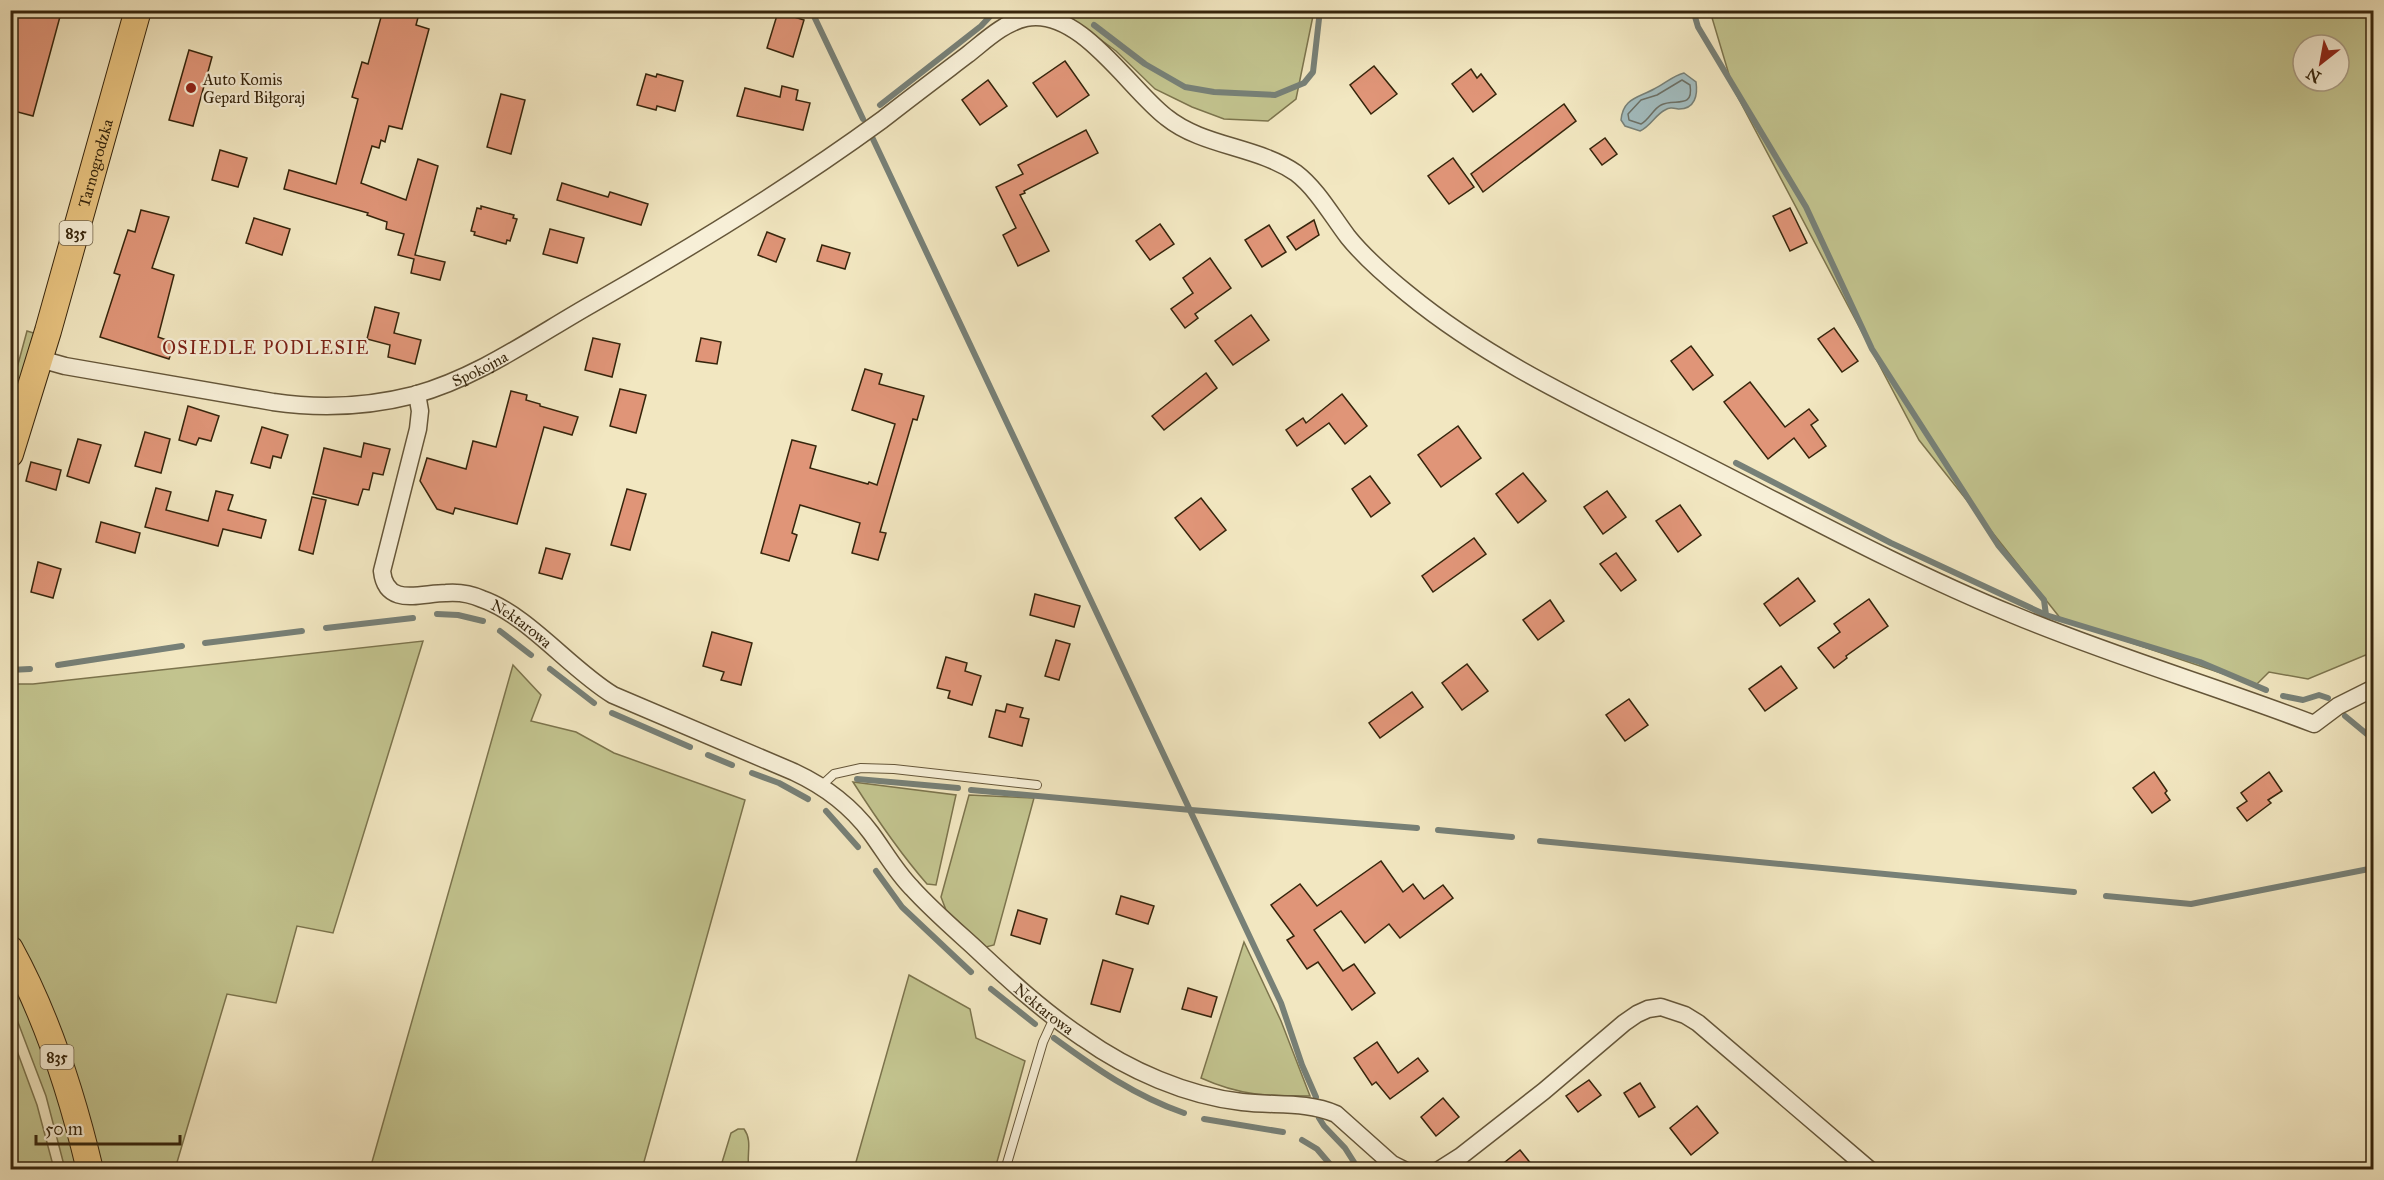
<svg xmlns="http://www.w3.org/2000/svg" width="2384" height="1180" viewBox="0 0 2384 1180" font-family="'IM FELL Great Primer',serif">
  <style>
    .green { fill: #c2c38e; stroke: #7c744d; stroke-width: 1.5; fill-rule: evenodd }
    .water { fill: #a2bcbf; stroke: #778077; stroke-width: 1.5 }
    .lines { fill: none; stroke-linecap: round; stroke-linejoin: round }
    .shore { stroke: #6c7066; stroke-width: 1.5 }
    .stream { stroke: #778077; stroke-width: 6 }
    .building { fill: #e09578; stroke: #36250c; stroke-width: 1.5 }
    .service-casing { stroke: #655639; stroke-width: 10 }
    .minor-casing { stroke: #655639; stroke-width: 19 }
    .primary-casing { stroke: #36250c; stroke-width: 28 }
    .service { stroke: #f7efd7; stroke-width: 8 }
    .minor { stroke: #f7efd7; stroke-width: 16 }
    .primary { stroke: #e9c480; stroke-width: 26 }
    .poi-dot { fill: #8f2418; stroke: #f7efd7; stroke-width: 2 }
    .labels { text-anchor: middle; stroke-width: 4.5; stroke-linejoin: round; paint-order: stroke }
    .shield { fill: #f7efd7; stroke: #706249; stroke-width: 1.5 }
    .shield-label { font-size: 15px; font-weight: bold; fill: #36250c }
    .poi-label { font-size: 16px; fill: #36250c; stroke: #f7efd7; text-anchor: start }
    .street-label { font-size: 16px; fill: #36250c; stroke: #f7efd7 }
    .neighbourhood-label { font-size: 18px; letter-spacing: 1.5px; fill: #7a1f14; stroke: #f7efd7 }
  </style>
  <rect width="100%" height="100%" fill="#f2e7c1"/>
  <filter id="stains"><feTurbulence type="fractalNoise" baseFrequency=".00333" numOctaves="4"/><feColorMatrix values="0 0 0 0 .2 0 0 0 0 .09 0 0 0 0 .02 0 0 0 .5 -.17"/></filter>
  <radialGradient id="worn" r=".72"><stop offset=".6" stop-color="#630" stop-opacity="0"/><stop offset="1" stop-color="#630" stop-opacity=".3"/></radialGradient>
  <g class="green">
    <path d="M1062,11H1314L1296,99L1268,121L1224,119L1192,107L1155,89L1116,51Z"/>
    <path d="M1710,11H2373V652L2308,679L2269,672L2256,685L2061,619L1919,440L1733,88ZM2303,45H2339V81H2303Z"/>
    <path d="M27,331L37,334L11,420V390Z"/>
    <path d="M423,641L333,933L297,926L276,1003L227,994L175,1169H100L21,949L11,929L10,684H33Z"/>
    <path d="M513,665L541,695L531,721L576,732L614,753L745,800L642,1169H370Z"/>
    <path d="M853,782L956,795L936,885L927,884C899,852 876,818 853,782Z"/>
    <path d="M969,795L1034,798L994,945L986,947L946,910L941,897Z"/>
    <path d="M1244,942L1281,1021L1310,1096C1267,1096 1241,1096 1201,1078Z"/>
    <path d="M10,970L40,1038L79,1169H65L46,1096L11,1004Z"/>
    <path d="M909,975L970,1009L976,1038L1025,1061L995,1169H854Z"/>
    <path d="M10,1032L37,1105L54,1169H11Z"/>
    <path d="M738,1129H744C753,1141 746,1155 749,1169H720L731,1133Z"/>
  </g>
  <path class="water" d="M1684,73L1696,82C1698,95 1695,109 1679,109C1673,108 1670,107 1665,110C1655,115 1651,126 1640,131L1625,126L1621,120C1623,98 1638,98 1654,89C1665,84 1672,76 1684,73Z"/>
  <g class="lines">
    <path class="shore" d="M1682,80L1690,85C1694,110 1674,98 1661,105C1653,109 1649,120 1641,124L1629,120L1628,114L1641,100L1657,95Z"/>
    <g class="stream">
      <path d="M811,10L863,119"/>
      <path d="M1072,10L1074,12"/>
      <path d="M1693,10L1698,27L1806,207L1872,349L1998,545L2044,600L2046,615"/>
      <path d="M1094,25L1145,64L1185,87L1214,92L1275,95L1304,83L1313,72L1320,10"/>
      <path d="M880,105L981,26L996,10"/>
      <path d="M872,137L1281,1003L1302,1065L1316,1097"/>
      <path d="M1736,463L1891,543L2046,615L2200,662L2266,690"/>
      <path d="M437,614L458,615L483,621"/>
      <path d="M326,628L413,618"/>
      <path d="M500,631L531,655"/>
      <path d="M205,643L302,631"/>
      <path d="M58,665L182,646"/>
      <path d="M550,669L594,703"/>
      <path d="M10,670L30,669"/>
      <path d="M2283,696L2303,700L2319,695L2328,698"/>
      <path d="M612,713L690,747"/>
      <path d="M2345,716L2374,740"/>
      <path d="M708,755L732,765"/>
      <path d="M752,773L779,783L808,799"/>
      <path d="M857,779L958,788"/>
      <path d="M971,790L1191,810L1417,828"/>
      <path d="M826,811L858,847"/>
      <path d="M1438,830L1512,837"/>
      <path d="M1540,841L2074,892"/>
      <path d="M876,871L902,907L971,972"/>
      <path d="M2106,896L2191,904L2374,868"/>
      <path d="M991,989L1035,1024"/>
      <path d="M1054,1038C1095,1068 1135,1096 1184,1113"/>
      <path d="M1319,1118L1324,1126L1345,1148L1359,1170"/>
      <path d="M1204,1119L1283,1132"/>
      <path d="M1302,1140L1317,1149L1335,1170"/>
    </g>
  </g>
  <g class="building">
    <path d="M10,10H52L61,13L33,116L10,110Z"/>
    <path d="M383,10H420L416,25L429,29L402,129L389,126L385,142L381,140L379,148L372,146L361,183L406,200L418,159L438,166L415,255L445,262L440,280L411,273L414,259L398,255L404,234L386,229L387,222L367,215L368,213L284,189L289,170L336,184L358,99L352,97L362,62L368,64Z"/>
    <path d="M778,12L804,20L793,57L767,48Z"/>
    <path d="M189,50L212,57L193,126L169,120Z"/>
    <path d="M1065,61L1089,95L1057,117L1033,83Z"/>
    <path d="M1374,66L1397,94L1371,114L1350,85Z"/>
    <path d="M1471,69L1477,78L1481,74L1496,94L1473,112L1452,84Z"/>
    <path d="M646,74L656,77L657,74L683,81L675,111L657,106L656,110L637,105Z"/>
    <path d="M988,80L1007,106L980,125L962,100Z"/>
    <path d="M782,86L798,90L796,100L810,103L803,130L737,116L745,88L780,97Z"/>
    <path d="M501,94L525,100L511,154L487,147Z"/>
    <path d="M1564,104L1576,121L1483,192L1471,174Z"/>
    <path d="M1086,130L1098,153L1024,191L1025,193L1020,195L1049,251L1018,266L1003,235L1016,228L996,187L1023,174L1018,165Z"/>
    <path d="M1605,138L1617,154L1602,165L1590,149Z"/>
    <path d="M220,150L247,158L238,187L212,180Z"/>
    <path d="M1453,158L1474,187L1449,204L1428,176Z"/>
    <path d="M562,183L608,197L610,192L648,204L641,225L557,200Z"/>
    <path d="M481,206L514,215L513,218L517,219L510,241L507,240L506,244L474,235L475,232L471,231L477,208L481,209Z"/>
    <path d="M1790,208L1807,243L1790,251L1773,216Z"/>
    <path d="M141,210L169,217L152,268L174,275L158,337L175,343L169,359L100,337L120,275L114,273L128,230L135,232Z"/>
    <path d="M254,218L290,229L282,255L246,243Z"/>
    <path d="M1314,220L1319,235L1296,250L1287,237Z"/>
    <path d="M1160,224L1174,244L1150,260L1136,241Z"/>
    <path d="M1269,225L1286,252L1262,267L1245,240Z"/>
    <path d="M550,229L584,238L577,263L543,254Z"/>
    <path d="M767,232L785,239L776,262L758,255Z"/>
    <path d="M822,245L850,253L845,269L817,261Z"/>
    <path d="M1210,258L1231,288L1195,314L1198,318L1185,328L1171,309L1193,293L1183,278Z"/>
    <path d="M375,307L399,313L394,333L421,340L415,364L388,357L390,345L367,339Z"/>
    <path d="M1251,315L1269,340L1233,365L1215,341Z"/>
    <path d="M1834,328L1858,361L1842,372L1818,339Z"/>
    <path d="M593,338L620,344L612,377L585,370Z"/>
    <path d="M701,338L721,342L717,364L696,361Z"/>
    <path d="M1691,346L1713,375L1693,390L1671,361Z"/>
    <path d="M865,369L882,374L879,384L924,396L917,420L913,419L880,532L886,533L878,560L852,553L860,523L800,505L792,533L797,535L789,561L761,553L792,440L816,446L810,468L868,484L869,482L877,485L895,424L852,410Z"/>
    <path d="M1206,373L1217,388L1164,430L1152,416Z"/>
    <path d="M1750,382L1785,427L1809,409L1818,420L1811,425L1826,446L1809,458L1794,438L1768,459L1724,402Z"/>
    <path d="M620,389L646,395L636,433L610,426Z"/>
    <path d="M511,391L527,395L526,400L540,404V406L578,417L572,435L544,427L517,524L455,508L453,514L437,509L420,481L427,458L466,469L473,441L496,447Z"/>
    <path d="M1342,394L1367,426L1345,444L1329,423L1297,446L1286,430L1303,418L1306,423Z"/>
    <path d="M188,406L219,416L211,441L199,438L196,445L179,440Z"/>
    <path d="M1458,426L1481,458L1441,487L1418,455Z"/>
    <path d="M262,427L288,435L281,458L273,456L270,468L251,463Z"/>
    <path d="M145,432L170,439L161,473L135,466Z"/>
    <path d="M78,439L101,445L89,483L67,476Z"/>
    <path d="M364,443L390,449L383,475L373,473L369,490L363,489L358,505L313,494L324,448L361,457Z"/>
    <path d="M31,462L61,470L56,490L26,481Z"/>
    <path d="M1523,473L1546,501L1518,523L1496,494Z"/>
    <path d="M1370,476L1390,503L1371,517L1352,489Z"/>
    <path d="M156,488L171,492L166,510L208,521L216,491L233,495L228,510L266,520L261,538L223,529L218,546L145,527Z"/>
    <path d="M627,489L646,494L630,550L611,545Z"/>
    <path d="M1607,491L1626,517L1603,534L1584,507Z"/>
    <path d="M312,497L326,500L313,554L299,550Z"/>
    <path d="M1201,498L1226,530L1200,550L1175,518Z"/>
    <path d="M1680,505L1701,535L1678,552L1656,521Z"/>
    <path d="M101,522L140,533L135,553L96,542Z"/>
    <path d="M1474,538L1486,554L1433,592L1422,576Z"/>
    <path d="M546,548L570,554L562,579L539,573Z"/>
    <path d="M1616,553L1636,580L1621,591L1600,564Z"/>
    <path d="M38,562L61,569L53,598L31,592Z"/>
    <path d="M1798,578L1815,601L1780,626L1764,604Z"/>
    <path d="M1035,594L1080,606L1074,627L1030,615Z"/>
    <path d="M1869,599L1888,626L1846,656L1847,658L1834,668L1818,648L1840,632L1834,624Z"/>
    <path d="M1550,600L1564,621L1538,640L1523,620Z"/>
    <path d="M712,632L752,643L741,685L721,680L724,672L703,666Z"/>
    <path d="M1056,640L1070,644L1059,680L1045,676Z"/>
    <path d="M946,657L967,663L965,671L981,676L972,705L948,698L950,691L937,688Z"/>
    <path d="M1467,664L1488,691L1462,710L1442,683Z"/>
    <path d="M1781,666L1797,688L1765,711L1749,689Z"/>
    <path d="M1412,692L1423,707L1380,738L1369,723Z"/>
    <path d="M1629,699L1648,725L1625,741L1606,715Z"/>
    <path d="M1007,704L1023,708L1020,717L1029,719L1022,746L989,737L996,710L1005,712Z"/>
    <path d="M2154,772L2167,791L2165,793L2170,800L2152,813L2133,788Z"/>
    <path d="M2269,772L2282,791L2268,800L2271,803L2247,821L2237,808L2247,801L2241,793Z"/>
    <path d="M1381,861L1403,892L1413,884L1424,899L1443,885L1453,898L1400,938L1389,924L1365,943L1341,911L1314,930L1343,971L1354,964L1375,993L1352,1010L1318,962L1307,969L1287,940L1294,936L1271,905L1300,884L1317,906Z"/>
    <path d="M1121,896L1154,906L1148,924L1116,914Z"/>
    <path d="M1018,910L1047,919L1040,944L1011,935Z"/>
    <path d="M1103,960L1133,969L1120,1012L1091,1004Z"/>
    <path d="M1188,988L1217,997L1211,1017L1182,1009Z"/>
    <path d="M1377,1042L1398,1073L1418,1058L1428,1071L1390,1099L1376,1082L1372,1085L1354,1058Z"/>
    <path d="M1589,1080L1601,1095L1578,1112L1566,1096Z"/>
    <path d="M1640,1083L1655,1107L1639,1117L1624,1093Z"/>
    <path d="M1443,1098L1459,1117L1436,1136L1421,1117Z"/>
    <path d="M1697,1106L1718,1133L1691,1155L1670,1128Z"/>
    <path d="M1520,1150L1536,1170H1495Z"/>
  </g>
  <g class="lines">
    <g class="service-casing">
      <g id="service">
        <path d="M821,786L834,774L861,768L894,769L1037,785"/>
        <path d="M1005,1170L1043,1042L1054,1018"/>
        <path d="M1847,1170L1856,1158"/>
      </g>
    </g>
    <g class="minor-casing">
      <g id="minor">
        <path id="s1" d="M40,359L65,366L273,402C320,409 367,407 414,395C479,377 534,337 592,304C692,247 789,188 882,120C910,98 938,77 967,55C985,41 1003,23 1026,18C1080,7 1129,89 1166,117C1203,147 1257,146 1296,173C1317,189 1332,216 1348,237C1365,258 1387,277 1408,294C1491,362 1589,406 1684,454C1793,509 1901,569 2014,615C2112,656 2215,686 2314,724L2338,706L2374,688"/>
        <path id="s2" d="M417,394L420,411L418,429L382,571C386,608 421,593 446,593C458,592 471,594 482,599C528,615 570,669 613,695L794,772C824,786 851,806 871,833C885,852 896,872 912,888C931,909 953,928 975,948C1009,980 1044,1012 1083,1038C1128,1070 1187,1096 1242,1102C1274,1106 1306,1101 1336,1114L1392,1164L1404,1170"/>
        <path d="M1439,1170L1461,1156L1544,1091L1624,1023L1637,1014L1648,1009L1661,1007L1685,1015L1698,1023L1870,1170"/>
      </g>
    </g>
    <g class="primary-casing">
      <g id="primary">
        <path id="s3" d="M10,454L48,331L138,10"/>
        <path d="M10,949C48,1018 72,1094 90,1170"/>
      </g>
    </g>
    <use href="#service" class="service"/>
    <use href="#minor" class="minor"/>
    <use href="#primary" class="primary"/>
  </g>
  <circle class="poi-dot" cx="191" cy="88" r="6"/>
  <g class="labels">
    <g class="shield">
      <rect x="59.5" y="221" width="33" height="24" rx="4.5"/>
      <rect x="40.5" y="1045" width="33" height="24" rx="4.5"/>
    </g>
    <g class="shield-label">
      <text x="76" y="238">835</text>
      <text x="57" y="1062">835</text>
    </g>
    <g class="poi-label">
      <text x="203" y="85">Auto Komis<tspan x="203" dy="18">Gepard Biłgoraj</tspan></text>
    </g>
    <g class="street-label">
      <text dy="6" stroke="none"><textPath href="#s3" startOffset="303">Tarnogrodzka</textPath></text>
      <text dy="6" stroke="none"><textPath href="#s1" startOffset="450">Spokojna</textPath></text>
      <text dy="6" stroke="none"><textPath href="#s2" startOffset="344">Nektarowa</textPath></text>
      <text dy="6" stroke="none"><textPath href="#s2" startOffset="1004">Nektarowa</textPath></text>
    </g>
    <g class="neighbourhood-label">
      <text x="266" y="354">OSIEDLE PODLESIE</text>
    </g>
  </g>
  <rect width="2384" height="1180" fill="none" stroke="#f2e7c1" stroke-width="36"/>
  <rect x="12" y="12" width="2360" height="1156" fill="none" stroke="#36250c" stroke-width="3"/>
  <rect x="18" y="18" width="2348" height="1144" fill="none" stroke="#36250c" stroke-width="1.5"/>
  <g transform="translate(2321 63) rotate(211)"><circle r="28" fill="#f7efd7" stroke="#aa9e86" stroke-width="1.5"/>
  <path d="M0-4.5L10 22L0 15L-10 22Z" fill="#8f2418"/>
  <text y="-9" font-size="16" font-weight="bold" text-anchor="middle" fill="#36250c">N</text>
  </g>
  <path d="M36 1135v9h144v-9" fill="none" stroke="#36250c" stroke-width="3"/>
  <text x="45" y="1135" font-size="18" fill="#36250c" stroke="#f7efd7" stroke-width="4.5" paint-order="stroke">50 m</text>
  <rect width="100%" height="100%" filter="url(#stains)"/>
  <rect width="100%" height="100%" fill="url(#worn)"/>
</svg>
